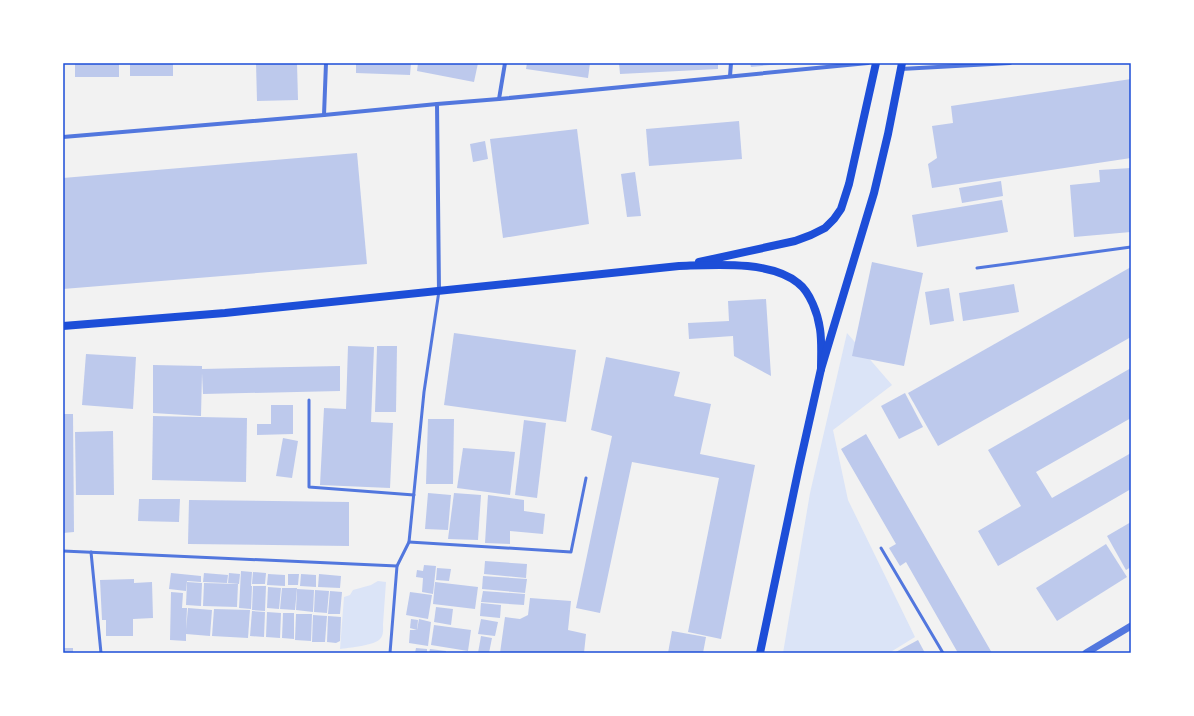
<svg xmlns="http://www.w3.org/2000/svg" width="1194" height="716" viewBox="0 0 1194 716" font-family="Roboto,sans-serif">
  <style>
    .green { fill: #dbe4f7 }
    .building { fill: #bdc9ec }
    .lines { fill: none; stroke-linecap: round; stroke-linejoin: round }
    .service { stroke: #5277de; stroke-width: 3 }
    .minor { stroke: #5277de; stroke-width: 4 }
    .tertiary { stroke: #5277de; stroke-width: 7 }
    .secondary { stroke: #1d4ed8; stroke-width: 8 }
    .neatline { fill: none; stroke: #1d4ed8; stroke-width: 1.5 }
  </style>
  <rect width="100%" height="100%" fill="#f2f2f2"/>
  <g class="green">
    <path d="M847,333L892,385L833,430L848,500L915,637L889,653H783L810,493Z"/>
    <path d="M378,581L386,582L383,624C383,629 384,635 380,639C376,645 348,648 340,649L344,597L350,595L353,590L371,585Z"/>
  </g>
  <g class="building">
    <rect x="75" y="63" width="44" height="14"/>
    <rect x="130" y="63" width="43" height="13"/>
    <path d="M256,63H297L298,100L257,101Z"/>
    <path d="M356,63H411L410,75L356,73Z"/>
    <path d="M418,63H478L474,82L417,71Z"/>
    <path d="M527,63H590L588,78L526,69Z"/>
    <path d="M619,63H718V69L620,74Z"/>
    <path d="M750,63H780V64L751,67Z"/>
    <path d="M1131,79V158L932,188L928,164L937,158L932,126L953,123L951,106Z"/>
    <path d="M739,121L742,159L649,166L646,129Z"/>
    <path d="M577,129L589,224L503,238L490,139Z"/>
    <path d="M485,141L488,159L473,162L470,144Z"/>
    <path d="M357,153L367,264L63,289V178Z"/>
    <path d="M1131,168V232L1074,237L1070,185L1100,182L1099,170Z"/>
    <path d="M635,172L641,216L627,217L621,174Z"/>
    <path d="M1001,181L1003,196L962,203L959,188Z"/>
    <path d="M1002,200L1008,232L917,247L912,215Z"/>
    <path d="M872,262L923,273L904,366L852,356Z"/>
    <path d="M1131,267V337L938,446L908,393Z"/>
    <path d="M1014,284L1019,312L963,321L959,293Z"/>
    <path d="M949,288L954,321L930,325L925,292Z"/>
    <path d="M766,299L771,376L734,356L733,336L689,339L688,323L729,321L728,301Z"/>
    <path d="M454,333L576,350L566,422L444,405Z"/>
    <path d="M348,346L374,347L371,422L393,423L390,488L320,485L324,408L346,409Z"/>
    <path d="M377,346H397L396,412H375Z"/>
    <path d="M86,354L136,357L133,409L82,405Z"/>
    <path d="M606,357L680,372L674,396L711,404L700,454L755,465L721,639L688,632L719,478L632,462L600,613L576,608L612,436L591,430Z"/>
    <path d="M153,365L202,366V369L340,366V391L203,394L202,373L201,416L153,413Z"/>
    <path d="M1131,368V418L1036,472L1052,498L1131,453V489L998,566L978,531L1021,506L988,450Z"/>
    <path d="M905,393L923,427L899,439L881,406Z"/>
    <path d="M271,405H293V434L257,435V424H271Z"/>
    <path d="M63,414H73L74,532L63,533Z"/>
    <path d="M153,416L247,418L246,482L152,480Z"/>
    <path d="M428,419H454L453,484H426Z"/>
    <path d="M524,420L546,423L537,498L515,495Z"/>
    <path d="M113,431L114,495H76L75,432Z"/>
    <path d="M866,434L992,653H958L906,562L900,566L889,548L896,544L841,449Z"/>
    <path d="M283,438L298,441L292,478L276,476Z"/>
    <path d="M463,448L515,452L510,495L457,488Z"/>
    <path d="M428,493L451,495L448,530L425,529Z"/>
    <path d="M454,493L481,495L478,540L448,539Z"/>
    <path d="M488,495L524,500V511L545,514L543,534L510,531V544L485,543Z"/>
    <path d="M139,499H180L179,522L138,521Z"/>
    <path d="M189,500L349,502V546L188,544Z"/>
    <path d="M1131,522V567L1126,570L1107,536Z"/>
    <path d="M1106,544L1127,577L1057,621L1036,588Z"/>
    <path d="M485,561L527,564L526,578L484,574Z"/>
    <path d="M424,565L436,566L433,594L422,592L423,578L416,577L417,570L423,571Z"/>
    <path d="M437,568L451,569L449,581L436,580Z"/>
    <path d="M241,571L252,572L251,586H252L251,609L239,608Z"/>
    <path d="M253,572L266,573L265,584H252Z"/>
    <path d="M171,573L201,576V582L187,581L186,591L169,589Z"/>
    <path d="M204,573L228,575L227,583L203,582Z"/>
    <path d="M229,573L240,574L239,584L228,583Z"/>
    <path d="M268,574L285,575V586L267,585Z"/>
    <path d="M288,574H299L298,585H288Z"/>
    <path d="M301,574L316,575V587L300,586Z"/>
    <path d="M319,574L341,576L340,588L318,587Z"/>
    <path d="M483,576L527,579L525,593L482,589Z"/>
    <path d="M134,579V583L152,582L153,618L133,619V636H106V620H102L100,580Z"/>
    <path d="M187,582L202,583L201,606L186,605Z"/>
    <path d="M435,582L478,587L475,609L433,604Z"/>
    <path d="M204,583L238,584L237,607L203,606Z"/>
    <path d="M253,586H266L265,611L252,610Z"/>
    <path d="M268,587L281,588L279,609L267,608Z"/>
    <path d="M282,588H297L295,610L280,609Z"/>
    <path d="M297,589L314,590L313,612L296,610Z"/>
    <path d="M315,590L329,591L327,613L314,612Z"/>
    <path d="M330,591L342,592L340,614H328Z"/>
    <path d="M483,591L525,594L524,605L481,602Z"/>
    <path d="M171,592L183,593L182,608H187L186,630L188,608L212,610L210,636L186,634V641L170,640Z"/>
    <path d="M410,592L432,595L428,619L406,615Z"/>
    <path d="M530,598L571,601L568,630L586,634L584,653H500L505,617L520,619L528,615Z"/>
    <path d="M481,603L501,605L500,618L480,616Z"/>
    <path d="M436,607L453,609L451,625L434,622Z"/>
    <path d="M214,609L250,610L248,638L212,636Z"/>
    <path d="M252,611L265,612L264,637L250,636Z"/>
    <path d="M267,612L281,613L280,638L266,637Z"/>
    <path d="M283,613H294V639L282,638Z"/>
    <path d="M296,614H312L311,641L295,640Z"/>
    <path d="M313,615L327,616L325,642H312Z"/>
    <path d="M328,616L341,617L340,641L336,643L327,642Z"/>
    <path d="M411,619L418,620L417,630L410,628Z"/>
    <path d="M419,619L431,622L428,646L409,643L410,630H417Z"/>
    <path d="M481,619L498,622L495,636L478,634Z"/>
    <path d="M434,625L471,630L468,651L431,645Z"/>
    <path d="M672,631L706,637L703,653H668Z"/>
    <path d="M481,636L492,638L489,653H478Z"/>
    <path d="M918,640L925,653H894Z"/>
    <rect x="63" y="648" width="10" height="5"/>
    <path d="M416,648L427,649V653H415Z"/>
    <path d="M430,649L446,651V653H429Z"/>
  </g>
  <g class="lines">
    <g class="service">
      <path d="M977,268L1131,247"/>
      <path d="M309,400V487L414,495"/>
      <path d="M409,542L571,552L586,478"/>
      <path d="M881,548L943,653"/>
      <path d="M63,551L397,566"/>
      <path d="M91,552L101,653"/>
      <path d="M390,653L397,566L409,542L424,392L439,291"/>
    </g>
    <g class="minor">
      <path d="M901,69L1010,63"/>
      <path d="M730,76L731,63"/>
      <path d="M499,99L505,63"/>
      <path d="M437,104L439,291"/>
      <path d="M324,115L326,63"/>
      <path d="M63,137L324,115L437,104L499,99L868,63"/>
    </g>
    <path class="tertiary" d="M1086,653L1131,626"/>
    <g class="secondary">
      <path d="M699,262L795,241L811,235L825,228L834,219L841,209L849,184L876,63"/>
      <path d="M63,326L225,313L679,266C713,265 770,260 798,283C810,292 818,314 820,329C822,342 821,356 821,369"/>
      <path d="M760,653L799,467L821,369L874,193L888,134L902,63"/>
    </g>
  </g>
  <rect width="1194" height="716" fill="none" stroke="#ffffff" stroke-width="128"/>
  <rect x="64" y="64" width="1066" height="588" class="neatline"/>
</svg>
